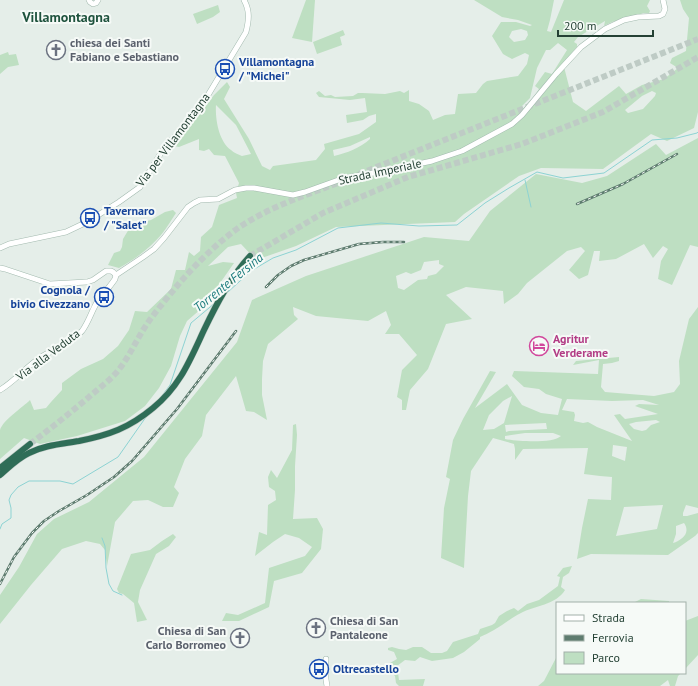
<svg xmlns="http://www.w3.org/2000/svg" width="698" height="686" viewBox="0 0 698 686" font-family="'PT Sans',sans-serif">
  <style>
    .green { fill: #bedfc2; fill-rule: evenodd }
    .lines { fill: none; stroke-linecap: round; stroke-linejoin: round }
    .stream { stroke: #8dd3d3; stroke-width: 1 }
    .highway-tunnel { stroke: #becbc5; stroke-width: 6; stroke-dasharray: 6 3; stroke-linecap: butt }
    .secondary-casing { stroke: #a3baaf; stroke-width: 6 }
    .highway-casing { stroke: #c2cac6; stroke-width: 7 }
    .secondary { stroke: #fff; stroke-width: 5 }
    .highway { stroke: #2f6d57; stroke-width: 6 }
    .rail-casing { stroke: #5e7c6f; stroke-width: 2.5 }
    .rail { stroke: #f6faf7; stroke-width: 1; stroke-dasharray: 3; stroke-linecap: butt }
    .labels { text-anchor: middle; stroke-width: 4; stroke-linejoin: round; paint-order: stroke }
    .worship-label { font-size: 12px; font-weight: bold; fill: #5b616d; stroke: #f6faf7; text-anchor: start }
    .transit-label { font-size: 12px; font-weight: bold; fill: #164399; stroke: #f6faf7; text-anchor: start }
    .street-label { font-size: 12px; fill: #244134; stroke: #f6faf7 }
    .hotel-label { font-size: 12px; font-weight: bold; fill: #b23c85; stroke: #f6faf7; text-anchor: start }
    .water-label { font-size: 13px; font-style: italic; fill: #1c7c7e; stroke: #f6faf7 }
    .quarter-label { font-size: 14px; font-weight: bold; fill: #1f533e; stroke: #f6faf7 }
  </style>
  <rect width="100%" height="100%" fill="#e5eee9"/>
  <g class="green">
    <path d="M306,0H315L312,42L292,38Z"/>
    <path d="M474,0H554L550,20L547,31L551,32L564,0H650L647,6L650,11L649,13H643L641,14L625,18L612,22L604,26L605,21L578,37L574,42L577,44V47L563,63L573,102L586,111L619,86L626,94L642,85L664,79L678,68L670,63L672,58L686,51L689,18L683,9L680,0H698V112L694,128L667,141L651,134L603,169L541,168L519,176L464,214L455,222L336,227L296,246L256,260L241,244L228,247L208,266L223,262L234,263L218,286L209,302L187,321L180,336L171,366L159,388L145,406L125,421L77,436L40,444L24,438L0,459C0,453 0,434 0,430C3,420 23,407 30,400L34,410L46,408L51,402L62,390V383L81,369L103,359L118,346L129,330L135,311L147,312L171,289L176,270H185L189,252L194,256L200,251L201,237L212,227L219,205L237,198L236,193L239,183L225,156L214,155L209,149L204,151L199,150V139L179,147L169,145L198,116L214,95L227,82L230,87L224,99L249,139L262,166L270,170L273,166L316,160L325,149L324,144L359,134L376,122V114L369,116L363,120L347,123L346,115L367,112L365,98L350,100L319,97L316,93L319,91L325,96L331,95L335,97L353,96L358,93H362L385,94L400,91L404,93L409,90V101L419,104L429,111L433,120L445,115L455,114L458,94L476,93L483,84L487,81L518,76L527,64L529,55L525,53L512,59L503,54L492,36L501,22H516L530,26L532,25L518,20L502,17ZM521,29L527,31L528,35L525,40L514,42L509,37L512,31ZM558,43L567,50L552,74L545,72L535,86L539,89L533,98L521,111L520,108L530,98L537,68L546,50H550ZM652,91L656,93L655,96L643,109L628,113L625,110L642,96ZM216,105L236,125L251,154L242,156C238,154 234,153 231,150C219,142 215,119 216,105ZM370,137V139C360,148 347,153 334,156L333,150L350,146Z"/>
    <path d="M218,5L220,12L213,17L197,24L193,14Z"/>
    <path d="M343,30L345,35L340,37L342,45L317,54L313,42Z"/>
    <path d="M8,52L9,55L16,54L19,65L8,67L0,74V55Z"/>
    <path d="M698,138V247L690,245L672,285L658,279L661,261L668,249L663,246L653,258L644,244L616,259L599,261L600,251H594L588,275L579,279L569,270L585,251L581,247L567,251L527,283L518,294L504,304L503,291L466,287L446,295L472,319L446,324L428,369L410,390L406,410H402V400L397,397L402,370L417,355L399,334H385L391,325L386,311L368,321L316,316L293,307L294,315L298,319L268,344L263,361L262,379V395L267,420L254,412L246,411L236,376L206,415L202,436L185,459L174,487L179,493L173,507H163L148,500L133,501L115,522L107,566L105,550L100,544L86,541L62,549L31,585L0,624V595L19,567L37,534L54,519L89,502L144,457L237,342L252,300L306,276L424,237L469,241L490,211L536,174L582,183L607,176L656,144L666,155ZM439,260V264L444,266L436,274L428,276L427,279L418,280L404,290L398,288L396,276L406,272L411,274L421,270L424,262Z"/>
    <path d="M173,210L176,213C171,220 167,228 161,235C149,249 135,259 119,268L108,265L114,253L120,251L122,247L123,239L129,229L135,224L151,220L165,212Z"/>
    <path d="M698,307V508L686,505L683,513V516H687L698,513V533L695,536L668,555L591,554L577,559L582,528L588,499L611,500L612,477L600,476L584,474L588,448L523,449L515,460V449L514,444L493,438L471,471L468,496L464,568L441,558L444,508L450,479L446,477L453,440L463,419L490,371L496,372L475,408L507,384L522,405L541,413L558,415L562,399L546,394L539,389L524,387L512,376L514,371L598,374L599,360L573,365L576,361L619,357V361L612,363L603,364L601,387L605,392L654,396L674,392L680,384L679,361L689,319ZM512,396L504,423L494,429L483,430L489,415L503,401ZM567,399L612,401L643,400L659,405L639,404L635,406L658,414L625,419L620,414L614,415L632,441L597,427L588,422L583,423L574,421L575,415L574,412L562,410ZM656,420L660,422L651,425L646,430L642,431L634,429L629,424L636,422ZM546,423L547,429L509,431L506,432L505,425ZM525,433H553L561,436C553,444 515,441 505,439V436ZM613,445L627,447L625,461L612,456ZM663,505L657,529L616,536L624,507ZM684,523C691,533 682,540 673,543L676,534V526Z"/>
    <path d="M296,424L297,435L295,466V490L293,519L317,518L323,529L321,549L302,573L274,581L269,607L239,621H222L226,613L238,615L265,603L269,568L305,556L312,547L299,538L285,534L273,542L255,556L259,532L267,535L268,505L276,500L275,491L269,487L268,477L271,470L277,478L292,450L293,425Z"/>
    <path d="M173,534L176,537L169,546L156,554L140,590L138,602L147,620L137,622L134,603L123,594L119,593L117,589L131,554L150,550L162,541Z"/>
    <path d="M572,566L569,573L563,577L561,587L565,590C556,605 534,606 521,613C511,618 503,625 494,630C489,633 484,635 480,637V639L464,652L453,658L432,661L420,657L415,661L405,660L397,666L399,680L425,679L423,686H399L396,683L395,676L389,670L390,663L397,659L394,652L388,650V648L392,647L399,649L406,650L413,647H422L431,653H442L447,651L453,642L478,634L480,629L492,625L495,623L499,616L507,611L514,608L518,611L527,604L539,600L558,586L560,577L557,576L563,568Z"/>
    <path d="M641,599L669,601V603H633Z"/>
    <path d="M698,616V655L685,669V621Z"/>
    <path d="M557,656V673H681L678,676L675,686H670L668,680L660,686H538L544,681Z"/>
  </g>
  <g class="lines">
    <g class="stream">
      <path d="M525,180L531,207"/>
      <path d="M228,292L251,271L273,258L296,250L338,228L381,223L419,226L457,225L485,203L509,188L537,172L563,178L604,173L652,140L677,138L697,133L698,132"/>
      <path d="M161,397L170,385L191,323L215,303"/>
      <path d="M0,529L2,524L11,518V508L9,500L11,495L18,487L29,481H60L73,484L118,457L146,417"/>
      <path d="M102,538L105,546L106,568L109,584L113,591L122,595"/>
    </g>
    <g class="highway-tunnel">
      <path d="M359,174L698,39"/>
      <path d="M250,256L323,213L408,177L522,144L603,112L698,57"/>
      <path d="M30,444C50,429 70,413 89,397C98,389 108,382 116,373C129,358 136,340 147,324C156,311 167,298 177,286C194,266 213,247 234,231C265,208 307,195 343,181"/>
    </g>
    <g class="secondary-casing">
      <g id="secondary">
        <path d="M89,0L90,2L93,4L96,3L98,0"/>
        <path d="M0,248L9,244L66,232L87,222L119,202L140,187L164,148L194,116L199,110L246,32C249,20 250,11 244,0"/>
        <path d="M0,268L5,269L50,284L87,282L93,280L106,271H111L113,272L116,275"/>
        <path d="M116,275L143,257L154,249L164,238L188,207L194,203L200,200L218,199L235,190L246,188H254L293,195L305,192L344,178L385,171L432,161L462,151L512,124L522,115L556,74L581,47L605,29L624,20L638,17L659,16L663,14L665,9L663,0"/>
        <path d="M0,390C15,381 26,367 41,357C54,349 71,344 82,331C88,323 91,313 96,304C102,295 109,288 115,279L116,275"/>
        <path d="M326,659L325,673L327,686"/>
      </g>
    </g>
    <g class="highway-casing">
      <g id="highway">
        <path d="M0,468L30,444"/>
        <path d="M0,475C9,467 18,458 29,453C45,445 62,444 79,441C109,435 129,428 153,408C180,386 190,360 204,330C217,303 230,278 250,256"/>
      </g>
    </g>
    <use href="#secondary" class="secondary"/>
    <use href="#highway" class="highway"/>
    <g class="rail-casing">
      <g id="rail">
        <path d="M577,204L623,184L677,154"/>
        <path d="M266,287L278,275L291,266L304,260L359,244L383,242H404"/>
        <path d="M0,584L14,557L32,533L44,521L59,511L87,495L114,477L132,461L177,409L236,331"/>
      </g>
    </g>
    <use href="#rail" class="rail"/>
  </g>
  <defs>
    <g id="church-ring" transform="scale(1)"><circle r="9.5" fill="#f6faf7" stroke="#6b7280" stroke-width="1.5"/><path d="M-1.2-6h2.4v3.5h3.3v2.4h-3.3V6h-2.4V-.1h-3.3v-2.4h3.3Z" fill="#6b7280"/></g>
    <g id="bus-ring" transform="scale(1)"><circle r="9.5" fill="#f6faf7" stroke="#1a4fb4" stroke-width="1.5"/><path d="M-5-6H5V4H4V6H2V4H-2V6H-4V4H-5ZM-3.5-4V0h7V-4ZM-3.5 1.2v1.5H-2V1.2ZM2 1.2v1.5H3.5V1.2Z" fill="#1a4fb4"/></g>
    <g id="hotel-ring" transform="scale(1)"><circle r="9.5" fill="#f6faf7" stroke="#d1479c" stroke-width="1.5"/><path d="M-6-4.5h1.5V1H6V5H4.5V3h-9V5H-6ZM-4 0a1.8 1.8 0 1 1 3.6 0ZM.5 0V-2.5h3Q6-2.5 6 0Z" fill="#d1479c"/></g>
  </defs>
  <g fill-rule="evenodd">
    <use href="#church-ring" x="56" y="50"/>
    <use href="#bus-ring" x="225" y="69"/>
    <use href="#bus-ring" x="90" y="218"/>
    <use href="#bus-ring" x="104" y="297"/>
    <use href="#hotel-ring" x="539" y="346"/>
    <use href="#church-ring" x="316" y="628"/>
    <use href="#church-ring" x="240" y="638"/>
    <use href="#bus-ring" x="319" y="669"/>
  </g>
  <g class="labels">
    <g class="worship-label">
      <text x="70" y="47">chiesa dei Santi<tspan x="70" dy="14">Fabiano e Sebastiano</tspan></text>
      <text x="330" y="625">Chiesa di San<tspan x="330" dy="14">Pantaleone</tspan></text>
      <text x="226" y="635" text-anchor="end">Chiesa di San<tspan x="226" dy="14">Carlo Borromeo</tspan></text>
    </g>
    <g class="transit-label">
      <text x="239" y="66">Villamontagna<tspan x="239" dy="14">/ "Michei"</tspan></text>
      <text x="104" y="215">Tavernaro<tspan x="104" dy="14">/ "Salet"</tspan></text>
      <text x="90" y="294" text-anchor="end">Cognola /<tspan x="90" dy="14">bivio Civezzano</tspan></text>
      <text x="333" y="673">Oltrecastello</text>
    </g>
    <g class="street-label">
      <text transform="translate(173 140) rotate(-53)" y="4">Via per Villamontagna</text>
      <text transform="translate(380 172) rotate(-12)" y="4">Strada Imperiale</text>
      <text transform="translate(48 355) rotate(-37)" y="4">Via alla Veduta</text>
    </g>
    <g class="hotel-label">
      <text x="553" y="343">Agritur<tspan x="553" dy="14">Verderame</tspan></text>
    </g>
    <g class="water-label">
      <text transform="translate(228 282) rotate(-39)" y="5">Torrente Fersina</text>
    </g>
    <g class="quarter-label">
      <text x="66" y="22">Villamontagna</text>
    </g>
  </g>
  <rect x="556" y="602" width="130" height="72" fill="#f6faf7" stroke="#a2b0a9"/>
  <rect x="564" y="615" width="20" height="6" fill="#ffffff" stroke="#a2b0a9"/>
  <text x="592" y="622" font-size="12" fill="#244134">Strada</text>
  <rect x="564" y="635" width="20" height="6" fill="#5e7c6f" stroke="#a2b0a9"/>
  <text x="592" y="642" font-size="12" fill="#244134">Ferrovia</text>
  <rect x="564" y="652" width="20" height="12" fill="#bedfc2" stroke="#a2b0a9"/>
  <text x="592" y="662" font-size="12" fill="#244134">Parco</text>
  <path d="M558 30v6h95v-6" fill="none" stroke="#244134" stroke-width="2"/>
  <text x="564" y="30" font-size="12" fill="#244134" stroke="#f6faf7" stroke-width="3" paint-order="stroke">200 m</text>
</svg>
